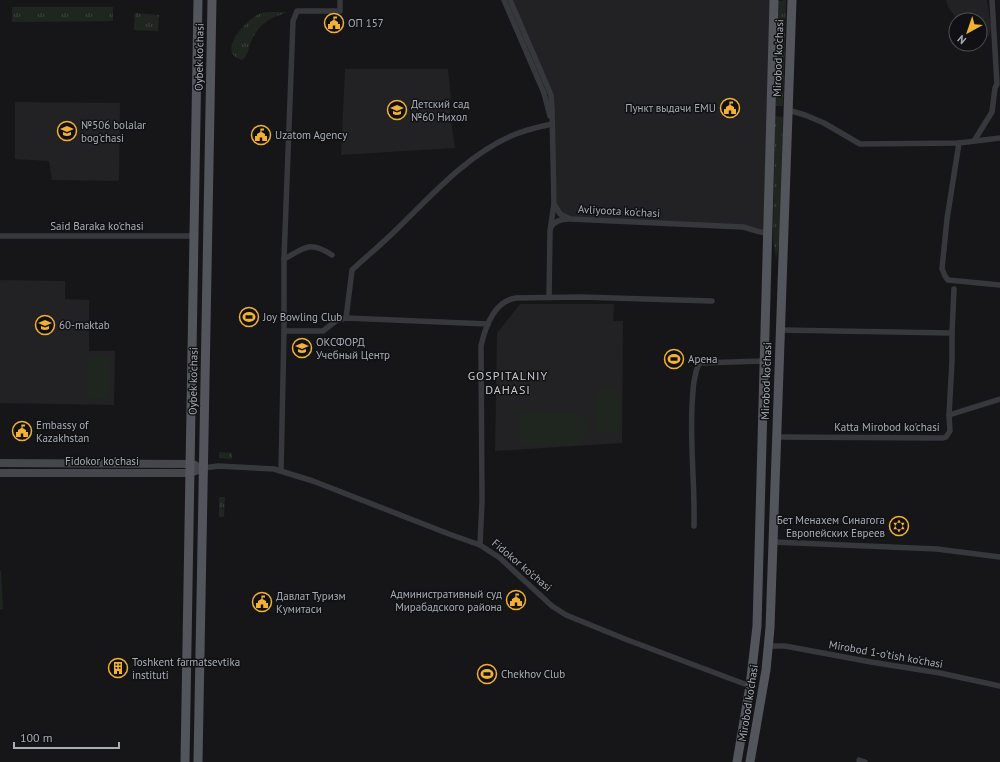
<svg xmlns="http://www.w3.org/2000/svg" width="1000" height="762" viewBox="0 0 1000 762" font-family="'PT Sans',sans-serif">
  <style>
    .built { fill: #222225 }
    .grass { fill: url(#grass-tufts) }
    .park { fill: #1e261f }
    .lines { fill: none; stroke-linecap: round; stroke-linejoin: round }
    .minor { stroke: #37383d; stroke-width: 5.5 }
    .secondary { stroke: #45474d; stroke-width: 8 }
    .primary { stroke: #53555c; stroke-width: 9 }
    .labels { text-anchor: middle; stroke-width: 3; stroke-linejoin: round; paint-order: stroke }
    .poi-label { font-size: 11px; fill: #a8adb8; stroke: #111113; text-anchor: start }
    .street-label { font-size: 11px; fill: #a8adb8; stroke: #111113 }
    .neighbourhood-label { font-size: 12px; letter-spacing: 1px; fill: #c9ccd4; stroke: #111113 }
  </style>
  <defs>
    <pattern id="grass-tufts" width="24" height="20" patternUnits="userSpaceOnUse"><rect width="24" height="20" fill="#1e261f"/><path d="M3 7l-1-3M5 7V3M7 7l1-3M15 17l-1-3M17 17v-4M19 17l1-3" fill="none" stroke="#3c433d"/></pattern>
  </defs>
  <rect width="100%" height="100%" fill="#161618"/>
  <g class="built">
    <path d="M510,0H774L768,233L750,228L570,219L557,209L552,98Z"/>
    <path d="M946,0H987L991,28L989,36L980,37V20H958L948,7Z"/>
    <path d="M345,69H448L451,99L450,113L455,148L341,155Z"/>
    <path d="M15,102L120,103L119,181L52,180L49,161L15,159Z"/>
    <path d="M0,280L65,281V299L89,300V351H115L114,405L0,403Z"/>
    <path d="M520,304H614L613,321H623L622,443L495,451L497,333Z"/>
  </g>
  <g class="grass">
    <path d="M786,0L783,106H776L778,1Z"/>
    <path d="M12,7H113V21L12,22Z"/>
    <path d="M272,12H288C268,19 259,23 250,44C248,51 248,55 242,60C215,53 246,20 259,14C263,12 268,12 272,12Z"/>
    <path d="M135,13L159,15L158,31L134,30Z"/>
    <path d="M775,116L783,117L780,239L776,259L773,239Z"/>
    <path d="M219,452L232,453V459L219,458Z"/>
    <path d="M219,497H225L224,517H219Z"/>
  </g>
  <g class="park">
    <path d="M86,357H109V398L87,399Z"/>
    <path d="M596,390H620V432L596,431Z"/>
    <path d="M519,412L577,413C595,421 592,439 574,445H520Z"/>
    <path d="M0,571H1L3,609H0Z"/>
  </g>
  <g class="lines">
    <g class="minor">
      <path d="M504,0L544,93L550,116"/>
      <path d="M510,0L551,95L552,110L554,204L560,214L570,219L743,227C752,229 758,233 768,233"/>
      <path d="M788,110L805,115L824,123L860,144L959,143L1000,138"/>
      <path d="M974,141L992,112L995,88L997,84L992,0"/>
      <path d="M959,143L947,219L942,269L945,276L948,280L1000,285"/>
      <path d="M551,227C555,221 561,219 568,219"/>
      <path d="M0,236H194"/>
      <path d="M284,259C305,248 309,240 332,255"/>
      <path d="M549,297L550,231L554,204"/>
      <path d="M346,318L352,270C367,256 383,243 398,228C432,195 466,156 511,136C524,130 538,127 552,124"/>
      <path d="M780,330L952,333L954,289"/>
      <path d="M284,331H323L337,320L346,318L488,324"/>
      <path d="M949,415L952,361V333"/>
      <path d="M776,437L943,438L946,437L950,431L949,415L1000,399"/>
      <path d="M204,468L218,466L274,469L313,481L449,534L480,545L500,558L552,606L566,615L625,639L750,686"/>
      <path d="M281,471L284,331V259L293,21L297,11H340V0"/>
      <path d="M694,526C695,486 690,446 692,406C693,391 693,377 699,363L764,361"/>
      <path d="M773,542L937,549L1000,557"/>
      <path d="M480,545L482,501L481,346C485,328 494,301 516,298L580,297L712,301"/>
      <path d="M769,646H785L871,662L940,673L1000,686"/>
      <path d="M859,760L865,762"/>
    </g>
    <g class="secondary">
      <path d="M0,463L190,464L195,465"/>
      <path d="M0,473H190L204,468"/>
    </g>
    <g class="primary">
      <path d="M185,762L198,0"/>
      <path d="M198,762L212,0"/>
      <path d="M737,762L750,686L757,626L774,0"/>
      <path d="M750,762L766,670L770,628L792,0"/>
    </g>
  </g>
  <defs>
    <g id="civic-ring" transform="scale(1)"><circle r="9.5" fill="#111113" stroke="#f2b134" stroke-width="1.5"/><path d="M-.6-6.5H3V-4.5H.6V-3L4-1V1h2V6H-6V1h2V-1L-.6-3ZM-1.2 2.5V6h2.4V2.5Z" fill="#f2b134"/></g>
    <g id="school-ring" transform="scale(1)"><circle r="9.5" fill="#111113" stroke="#f2b134" stroke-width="1.5"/><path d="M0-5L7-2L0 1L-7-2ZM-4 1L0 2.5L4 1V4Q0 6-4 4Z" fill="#f2b134"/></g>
    <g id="stadium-ring" transform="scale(1)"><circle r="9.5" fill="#111113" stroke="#f2b134" stroke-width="1.5"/><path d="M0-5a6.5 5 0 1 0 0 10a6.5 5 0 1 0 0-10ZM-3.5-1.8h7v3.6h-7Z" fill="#f2b134"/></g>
    <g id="synagogue-ring" transform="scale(1)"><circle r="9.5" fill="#111113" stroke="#f2b134" stroke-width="1.5"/><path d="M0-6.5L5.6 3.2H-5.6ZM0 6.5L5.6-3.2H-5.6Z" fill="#f2b134"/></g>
    <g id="building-ring" transform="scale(1)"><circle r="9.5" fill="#111113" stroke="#f2b134" stroke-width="1.5"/><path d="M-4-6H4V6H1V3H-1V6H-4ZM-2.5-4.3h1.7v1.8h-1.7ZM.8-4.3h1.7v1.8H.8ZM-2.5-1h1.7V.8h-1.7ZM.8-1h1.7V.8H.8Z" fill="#f2b134"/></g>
  </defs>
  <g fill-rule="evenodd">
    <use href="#civic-ring" x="334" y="23"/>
    <use href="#civic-ring" x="730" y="108"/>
    <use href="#school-ring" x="397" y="110"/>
    <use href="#school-ring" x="67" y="131"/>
    <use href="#civic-ring" x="261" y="135"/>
    <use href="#stadium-ring" x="249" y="317"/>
    <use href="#school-ring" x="45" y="325"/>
    <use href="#school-ring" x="302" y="348"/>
    <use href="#stadium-ring" x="674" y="359"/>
    <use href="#civic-ring" x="22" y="431"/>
    <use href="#synagogue-ring" x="899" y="526"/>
    <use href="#civic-ring" x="516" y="600"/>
    <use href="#civic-ring" x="262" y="602"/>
    <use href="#building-ring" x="118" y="668"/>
    <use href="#stadium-ring" x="487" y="674"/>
  </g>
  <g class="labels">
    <g class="poi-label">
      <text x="348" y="27">ОП 157</text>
      <text x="411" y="108">Детский сад<tspan x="411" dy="13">№60 Нихол</tspan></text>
      <text x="716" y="112" text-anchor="end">Пункт выдачи EMU</text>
      <text x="81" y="129">№506 bolalar<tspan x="81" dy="13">bog'chasi</tspan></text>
      <text x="275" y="139">Uzatom Agency</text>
      <text x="263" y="321">Joy Bowling Club</text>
      <text x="59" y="329">60-maktab</text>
      <text x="316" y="346">ОКСФОРД<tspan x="316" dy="13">Учебный Центр</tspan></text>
      <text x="688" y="363">Арена</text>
      <text x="36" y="429">Embassy of<tspan x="36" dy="13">Kazakhstan</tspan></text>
      <text x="885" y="524" text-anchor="end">Бет Менахем Синагога<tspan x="885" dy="13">Европейских Евреев</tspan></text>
      <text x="502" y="598" text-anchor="end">Административный суд<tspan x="502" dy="13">Мирабадского района</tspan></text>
      <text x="276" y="600">Давлат Туризм<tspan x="276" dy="13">Кумитаси</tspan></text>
      <text x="132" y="666">Toshkent farmatsevtika<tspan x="132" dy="13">instituti</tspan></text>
      <text x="501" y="678">Chekhov Club</text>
    </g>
    <g class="street-label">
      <text transform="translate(199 57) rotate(-89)" y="4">Oybek ko'chasi</text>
      <text transform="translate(778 58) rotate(-88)" y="4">Mirobod ko'chasi</text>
      <text transform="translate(619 211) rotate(3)" y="4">Avliyoota ko'chasi</text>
      <text x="97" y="230">Said Baraka ko'chasi</text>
      <text transform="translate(193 381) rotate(-89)" y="4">Oybek ko'chasi</text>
      <text transform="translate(766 381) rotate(-88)" y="4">Mirobod ko'chasi</text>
      <text x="887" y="431">Katta Mirobod ko'chasi</text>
      <text x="102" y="465">Fidokor ko'chasi</text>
      <text transform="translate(522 565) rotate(40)" y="4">Fidokor ko'chasi</text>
      <text transform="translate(886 654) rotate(10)" y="4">Mirobod 1-o'tish ko'chasi</text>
      <text transform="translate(748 703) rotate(-81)" y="4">Mirobod ko'chasi</text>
    </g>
    <g class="neighbourhood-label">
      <text x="508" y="380">GOSPITALNIY<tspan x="508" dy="14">DAHASI</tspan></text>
    </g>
  </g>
  <g transform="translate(968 32) rotate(220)"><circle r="19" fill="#111113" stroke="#4d4f55"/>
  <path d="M0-3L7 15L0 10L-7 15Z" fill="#f2b134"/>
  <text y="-6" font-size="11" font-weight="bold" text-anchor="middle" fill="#a8adb8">N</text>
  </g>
  <path d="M14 742v6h105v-6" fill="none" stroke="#a8adb8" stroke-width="2"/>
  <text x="20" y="742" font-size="12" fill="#a8adb8" stroke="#111113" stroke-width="3" paint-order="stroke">100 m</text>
</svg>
